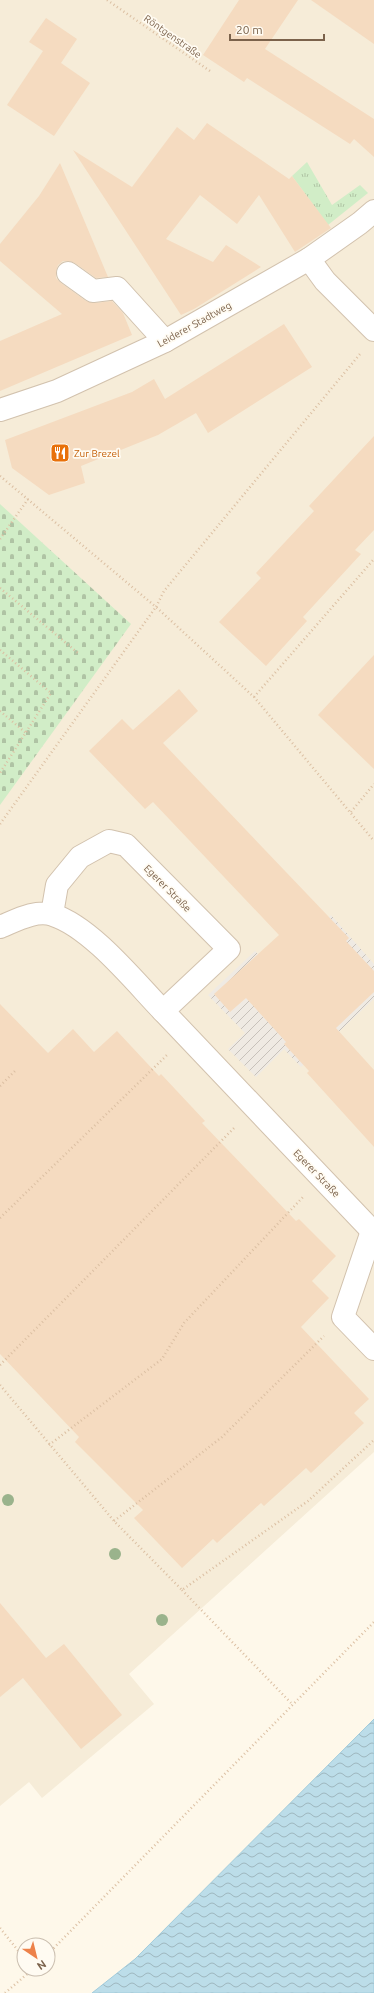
<svg xmlns="http://www.w3.org/2000/svg" width="374" height="1993" viewBox="0 0 374 1993" font-family="Ubuntu,sans-serif">
  <style>
    .residential { fill: #f6ecd8 }
    .industrial { fill: url(#industrial-furrows) }
    .grass { fill: url(#grass-tufts) }
    .cemetery { fill: url(#cemetery-stones) }
    .water { fill: url(#water-waves); stroke: #a2ccdc }
    .building { fill: #f5dbc0 }
    .lines { fill: none; stroke-linecap: round; stroke-linejoin: round }
    .minor-casing { stroke: #d2c2ae; stroke-width: 24 }
    .path { stroke: #dbbfa2; stroke-width: 2.5; stroke-dasharray: 1 3; stroke-linecap: butt }
    .minor { stroke: #fff; stroke-width: 22 }
    .tree { fill: #9ab38c }
    .labels { text-anchor: middle; stroke-width: 3.5; stroke-linejoin: round; paint-order: stroke }
    .street-label { font-size: 10px; fill: #7b624b; stroke: #fffbf2 }
    .food-label { font-size: 10px; fill: #c56008; stroke: #fffbf2; text-anchor: start }
  </style>
  <defs>
    <pattern id="industrial-furrows" width="10" height="10" patternUnits="userSpaceOnUse"><rect width="10" height="10" fill="#efeae3"/><path d="M-1 1l2-2M0 10L10 0M9 11l2-2" fill="none" stroke="#c7c1ba"/></pattern>
    <pattern id="grass-tufts" width="24" height="20" patternUnits="userSpaceOnUse"><rect width="24" height="20" fill="#d1edc7"/><path d="M3 7l-1-3M5 7V3M7 7l1-3M15 17l-1-3M17 17v-4M19 17l1-3" fill="none" stroke="#afc3a4"/></pattern>
    <pattern id="cemetery-stones" width="16" height="16" patternUnits="userSpaceOnUse"><rect width="16" height="16" fill="#d1edc7"/><path d="M2 7V4a2 2 0 0 1 4 0v3zM10 15v-3a2 2 0 0 1 4 0v3z" fill="#afc3a4"/></pattern>
    <pattern id="water-waves" width="16" height="10" patternUnits="userSpaceOnUse"><rect width="16" height="10" fill="#bcdde9"/><path d="M0 5q4-4 8 0t8 0" fill="none" stroke="#9eb7bf"/></pattern>
  </defs>
  <rect width="100%" height="100%" fill="#fef8ea"/>
  <path class="residential" d="M0,0H374V1452L129,1674L154,1704L42,1798L29,1782L0,1806Z"/>
  <path class="industrial" d="M331,915L374,964V999L301,1067L284,1049L256,1077L228,1049L245,1033L208,995L255,951L272,968Z"/>
  <path class="grass" d="M307,162L332,205L360,185L368,193L328,225L292,176Z"/>
  <path class="cemetery" d="M0,504L131,624L0,805Z"/>
  <path class="water" d="M374,1719V1993H92L135,1959Z"/>
  <g class="building">
    <path d="M239,0H298L265,49L374,119V157L354,139L350,144L247,78L244,82L203,55Z"/>
    <path d="M311,0H374V44Z"/>
    <path d="M46,18L77,39L61,63L90,83L54,136L7,105L43,51L29,42Z"/>
    <path d="M207,123L289,179L292,176L331,228L295,252L259,195L237,224L200,195L166,239L213,262L226,245L261,267L194,309L181,315L73,150L132,187L177,127L194,140Z"/>
    <path d="M60,163L108,277L96,278L75,263L69,261H63L58,265L56,271V278L61,283L86,301L95,303L112,301L123,313L132,335L0,391V341L62,314L0,261V244L39,196Z"/>
    <path d="M284,324L312,367L208,433L196,413L158,435L81,466L85,483L49,495L12,468L5,440L132,392L154,379L165,399Z"/>
    <path d="M374,436V530L355,550L361,554L303,617L307,621L266,666L219,622L261,578L256,573L314,511L309,506Z"/>
    <path d="M374,655V769L318,715Z"/>
    <path d="M179,689L198,711L163,743L349,938L346,941L374,971V992L336,1028L374,1070V1147L307,1073L309,1071L284,1044L286,1042L246,998L230,1012L214,994L279,935L153,802L145,809L89,751L122,719L133,730Z"/>
    <path d="M0,1004L48,1053L73,1029L94,1052L117,1031L159,1076L161,1074L205,1121L202,1123L296,1221L299,1219L336,1256L312,1281L329,1298L301,1327L369,1399L354,1413L364,1423L311,1473L306,1468L264,1506L261,1503L217,1543L213,1539L182,1568L134,1518L143,1510L75,1442L79,1437L0,1354Z"/>
    <path d="M0,1603L46,1658L64,1644L122,1715L81,1749L23,1678L0,1697Z"/>
  </g>
  <g class="lines">
    <g class="minor-casing">
      <g id="minor">
        <path d="M309,259L325,281L374,330"/>
        <path d="M68,273L93,291L117,288L165,341"/>
        <path d="M0,410L57,391L165,341L309,259L360,223L374,211"/>
        <path d="M0,927C15,921 36,909 53,915C91,927 135,982 163,1011L229,949L126,845L109,841L80,857L57,885L52,914"/>
        <path d="M163,1011L374,1233"/>
        <path d="M372,1231L343,1317L374,1349"/>
      </g>
    </g>
    <g class="path">
      <path d="M107,0L210,71"/>
      <path d="M0,476L156,607L164,591L360,354"/>
      <path d="M0,539L28,499"/>
      <path d="M0,588L78,653"/>
      <path d="M0,650L51,693L0,773"/>
      <path d="M254,697L374,559"/>
      <path d="M0,711L26,733"/>
      <path d="M351,812L374,784"/>
      <path d="M0,824L156,607L254,697L374,841"/>
      <path d="M0,1086L16,1070"/>
      <path d="M0,1218L167,1055"/>
      <path d="M0,1365L236,1126"/>
      <path d="M0,1385L114,1521L182,1590L308,1501L374,1440"/>
      <path d="M49,1445L162,1359L184,1323L303,1197"/>
      <path d="M114,1521L222,1437L324,1336"/>
      <path d="M182,1590L292,1704"/>
      <path d="M0,1928L24,1958"/>
      <path d="M48,1954L374,1622"/>
      <path d="M5,1993L33,1969"/>
    </g>
    <use href="#minor" class="minor"/>
  </g>
  <g class="tree">
    <circle cx="8" cy="1500" r="6"/>
    <circle cx="115" cy="1554" r="6"/>
    <circle cx="162" cy="1620" r="6"/>
  </g>
  <defs>
    <g id="restaurant-square" transform="scale(1)"><rect x="-9" y="-9" width="18" height="18" rx="4" fill="#e8710a" stroke="#fffbf2"/><path d="M-5-6h1v4h1v-4h1v4h1v-4h1v5L-1.5 .5V6h-2V.5L-5-1ZM5-6V6H3V1.5H1.5Q1.5-4 5-6Z" fill="#fff"/></g>
  </defs>
  <g fill-rule="evenodd">
    <use href="#restaurant-square" x="60" y="453"/>
  </g>
  <g class="labels">
    <g class="street-label">
      <text transform="translate(173 36) rotate(35)" y="4">Röntgenstraße</text>
      <text transform="translate(194 324) rotate(-29)" y="4">Leiderer Stadtweg</text>
      <text transform="translate(168 888) rotate(45)" y="4">Egerer Straße</text>
      <text transform="translate(317 1173) rotate(46)" y="4">Egerer Straße</text>
    </g>
    <g class="food-label">
      <text x="74" y="457">Zur Brezel</text>
    </g>
  </g>
  <g transform="translate(36 1957) rotate(145)"><circle r="19" fill="#fffbf2" stroke="#cabeaf"/>
  <path d="M0-3L7 15L0 10L-7 15Z" fill="#ed824a"/>
  <text y="-6" font-size="11" font-weight="bold" text-anchor="middle" fill="#7b624b">N</text>
  </g>
  <path d="M230 34v6h94v-6" fill="none" stroke="#7b624b" stroke-width="2"/>
  <text x="236" y="34" font-size="12" fill="#7b624b" stroke="#fffbf2" stroke-width="3" paint-order="stroke">20 m</text>
</svg>
